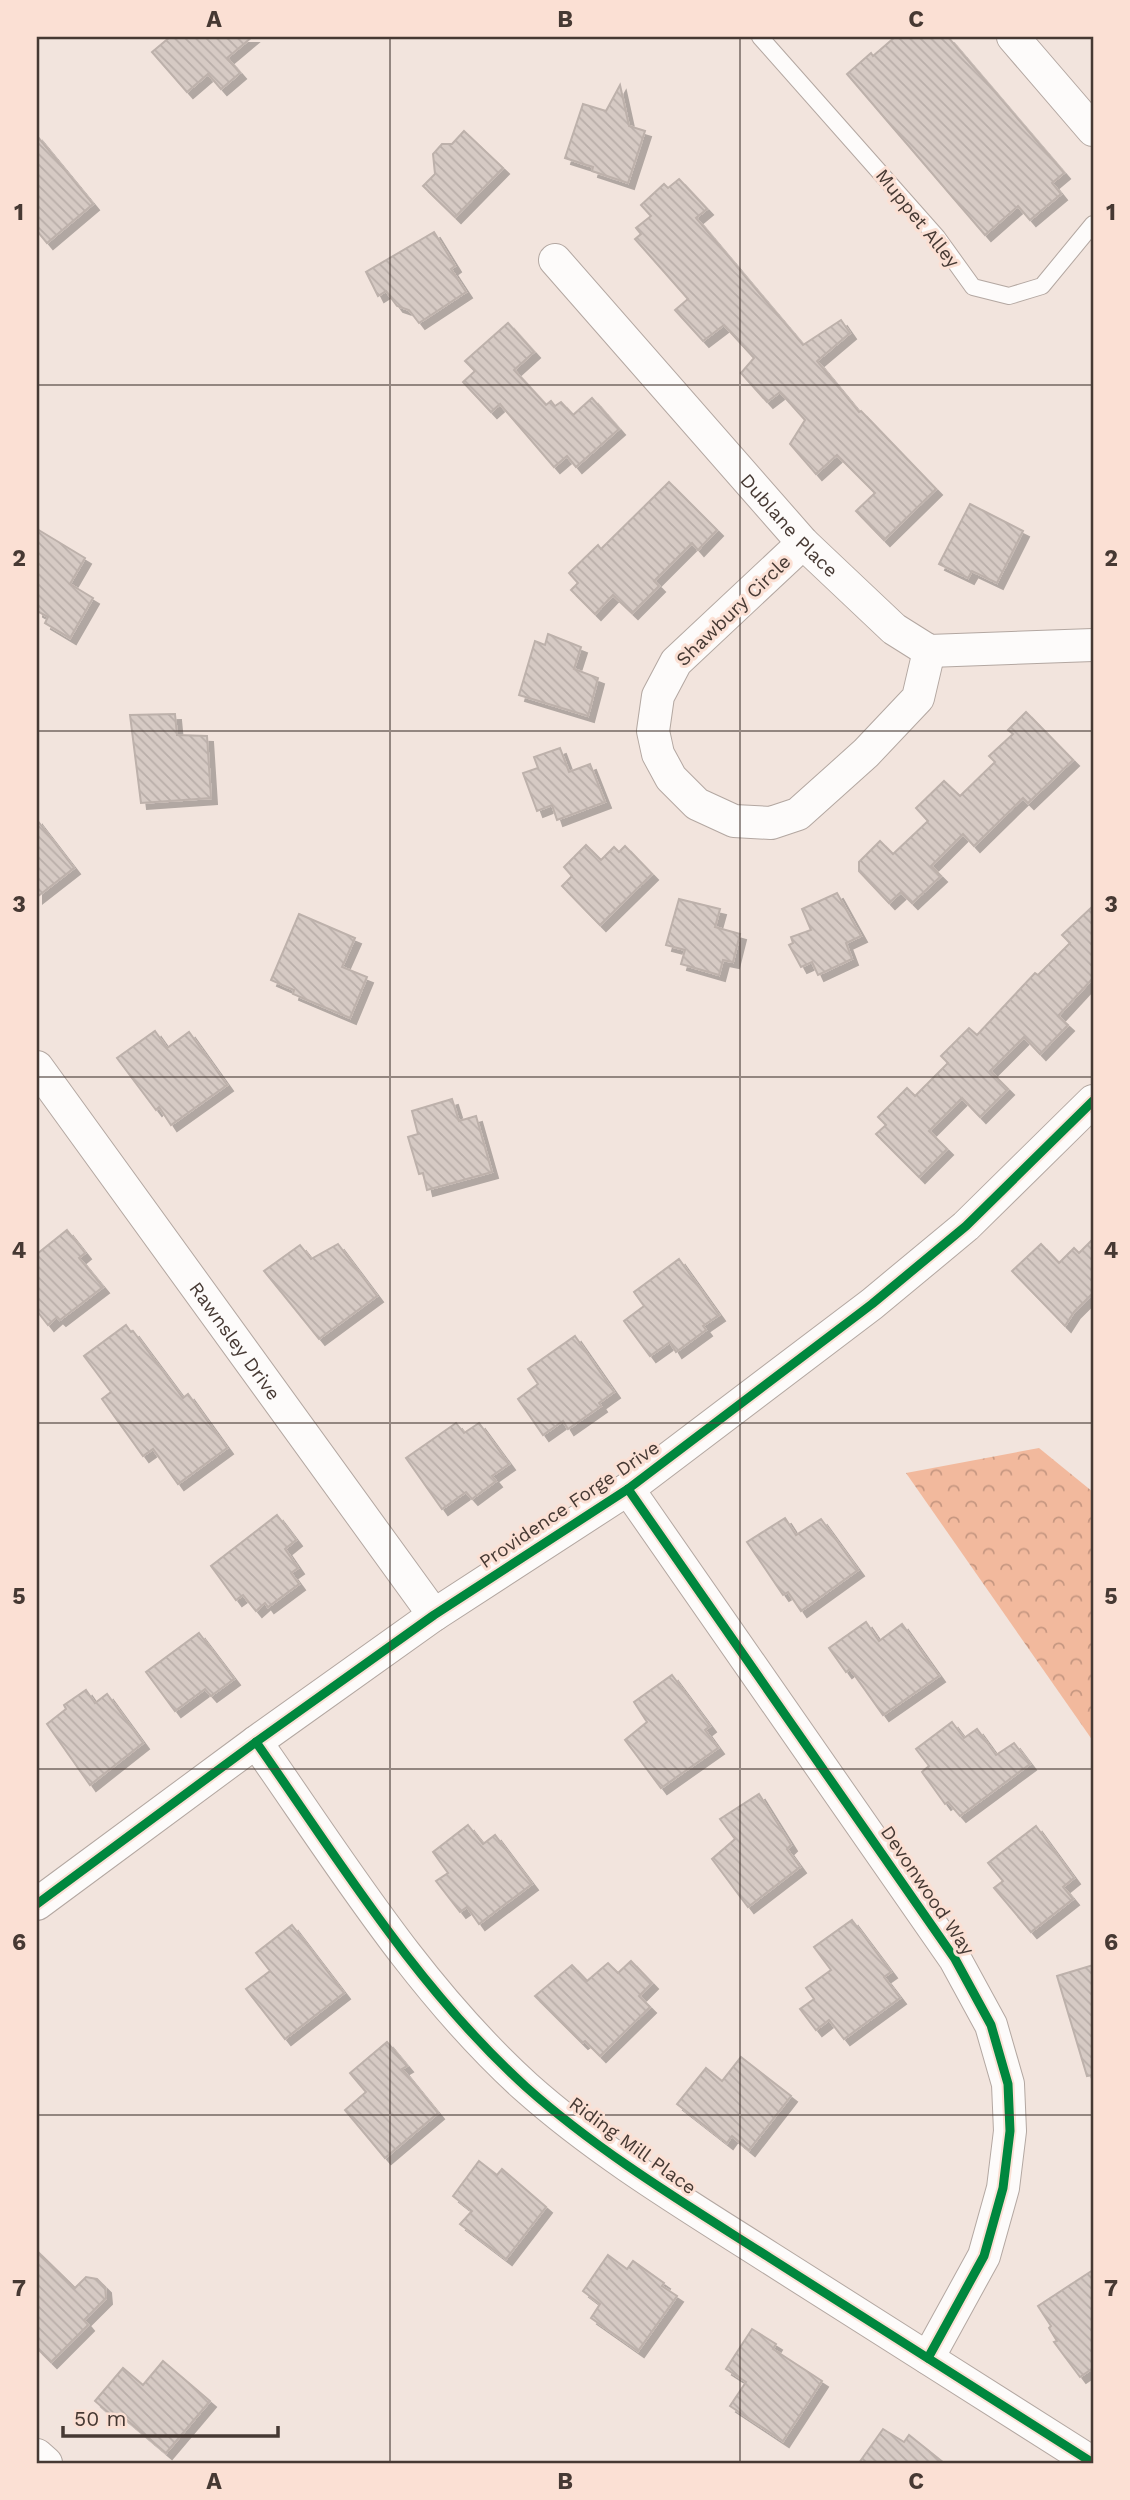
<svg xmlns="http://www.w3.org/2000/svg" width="1130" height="2500" viewBox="0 0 1130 2500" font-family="'Work Sans',sans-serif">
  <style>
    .forest { fill: url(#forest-crowns) }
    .building { fill: url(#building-back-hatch); stroke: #bdb1ab; stroke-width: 2; filter: url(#shadow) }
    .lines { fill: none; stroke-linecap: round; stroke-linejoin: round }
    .lane-casing { stroke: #b3a7a1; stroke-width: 18 }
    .street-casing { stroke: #b3a7a1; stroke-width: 34 }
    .lane { stroke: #fdfbfa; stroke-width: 16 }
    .street { stroke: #fdfbfa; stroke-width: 32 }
    .cycleway-casing { stroke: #fbe0d4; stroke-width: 13 }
    .cycleway { stroke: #00873e; stroke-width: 9 }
    .grid { fill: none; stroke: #463933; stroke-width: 2; stroke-opacity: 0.55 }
    .labels { text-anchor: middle; stroke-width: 6; stroke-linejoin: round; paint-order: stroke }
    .street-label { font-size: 19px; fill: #463933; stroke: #fbe0d4 }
    .neatline { fill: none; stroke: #463933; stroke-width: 2.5 }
    .grid-label { font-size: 23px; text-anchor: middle; font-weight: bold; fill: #463933 }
  </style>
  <defs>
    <pattern id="forest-crowns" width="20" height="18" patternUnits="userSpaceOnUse" patternTransform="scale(1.75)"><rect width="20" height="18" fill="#f2b99d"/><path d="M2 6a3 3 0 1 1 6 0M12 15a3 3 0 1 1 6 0" fill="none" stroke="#c69781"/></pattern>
    <pattern id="building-back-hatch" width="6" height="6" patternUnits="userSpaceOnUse" patternTransform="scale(1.75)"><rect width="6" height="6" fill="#d6cac4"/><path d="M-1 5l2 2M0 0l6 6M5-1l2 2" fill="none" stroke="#b9aea9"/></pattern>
    <filter id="shadow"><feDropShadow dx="6" dy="6" stdDeviation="0" flood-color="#0004"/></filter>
  </defs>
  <rect width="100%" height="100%" fill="#f2e4dd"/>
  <path class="forest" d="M1039,1448L1093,1492V1741L906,1473Z"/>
  <g class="building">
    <path d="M170,37H252L227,58L240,73L221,89L208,74L187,92L152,52Z"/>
    <path d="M895,37H948L1064,173L1052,183L1061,194L1030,220L1018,206L985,235L847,74L871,53L873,56Z"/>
    <path d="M620,85L629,126L645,131L628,183L592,171L593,167L565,158L583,104L606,111Z"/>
    <path d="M464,131L503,168L455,217L423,186L435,174L433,154L442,144H452Z"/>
    <path d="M37,136L93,204L47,243L37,231Z"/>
    <path d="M679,179L707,209L696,218L803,345L841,320L850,333L817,361L859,412L861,411L936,489L884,540L856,511L875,493L837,455L816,474L790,444L805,420L780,392L767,402L741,373L754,358L724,325L703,341L675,310L688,299L635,239L641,234L636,228L651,216L641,205L664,184L668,188Z"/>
    <path d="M434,232L455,266L451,269L466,292L419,323L409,310L397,306L386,291L378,296L366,272Z"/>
    <path d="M508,323L534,352L514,370L546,405L551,401L555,406L561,402L573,415L592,398L619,429L576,467L567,456L554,467L500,404L491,412L463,382L475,371L465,361Z"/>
    <path d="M669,482L717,530L698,550L692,543L654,581L659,586L632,613L613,595L595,614L571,590L578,583L569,573L598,545L601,549Z"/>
    <path d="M970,504L1023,531L997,583L972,571L968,578L939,564Z"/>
    <path d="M37,529L85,558L70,584L93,598L70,638L45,623L48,617L37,611Z"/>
    <path d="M548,634L581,647L574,669L598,678L588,716L519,695L535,641L545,645Z"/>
    <path d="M1026,712L1073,760L1028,803L1023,798L974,846L963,834L931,866L941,876L912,903L901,892L889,903L859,871V862L880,841L893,854L928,821L916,808L944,781L960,796L995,762L989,756L1013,734L1008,730Z"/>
    <path d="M175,714L177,735L207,736L211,798L141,803L130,715Z"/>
    <path d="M560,748L569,772L590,764L605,802L557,820L552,805L537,811L523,773L538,768L534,757Z"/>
    <path d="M37,820L74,868L37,897Z"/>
    <path d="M586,845L601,860L614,847L619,852L625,846L652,874L600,925L562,886L572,876L564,867Z"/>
    <path d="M837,893L861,936L846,943L852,959L818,975L812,962L801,967L789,945L793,943L791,937L811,930L802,909Z"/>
    <path d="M679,899L720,909L715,927L740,934L733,962L723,960L719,975L681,964L685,950L666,945Z"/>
    <path d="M1093,906V978L1058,1016L1068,1025L1040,1054L1024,1037L990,1071L1008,1089L980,1117L962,1098L929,1131L947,1149L919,1177L876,1134L886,1125L878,1117L907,1088L915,1096L948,1063L941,1056L969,1028L977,1035L1035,973L1038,975L1070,943L1062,935Z"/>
    <path d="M299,914L355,938L342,967L367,977L350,1018L293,994L294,990L271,980Z"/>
    <path d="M155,1031L167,1048L189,1032L227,1085L171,1125L159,1107L156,1110L117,1058Z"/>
    <path d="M452,1099L459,1121L476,1116L492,1172L427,1190L423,1173L419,1174L408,1137L418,1134L412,1111Z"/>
    <path d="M67,1230L85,1253L79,1258L103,1287L60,1320L57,1317L48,1325L37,1311V1254Z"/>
    <path d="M1093,1239V1293L1074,1312L1065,1326L1012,1271L1041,1244L1059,1263L1074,1248L1079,1253Z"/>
    <path d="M338,1244L377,1296L319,1339L264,1271L300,1245L311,1259Z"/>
    <path d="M679,1259L719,1315L703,1326L706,1330L676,1352L670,1342L650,1356L624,1321L644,1306L634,1292Z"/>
    <path d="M126,1325L131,1332L133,1331L183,1398L188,1394L227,1448L178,1484L153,1449L143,1456L102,1399L111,1392L84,1356Z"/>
    <path d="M575,1336L614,1392L599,1403L601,1406L568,1429L563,1421L543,1435L518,1399L538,1384L528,1369Z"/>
    <path d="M456,1423L464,1433L479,1423L509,1464L492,1476L496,1481L472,1499L466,1492L442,1509L406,1458Z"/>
    <path d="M277,1515L296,1540L285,1549L298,1568L291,1573L299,1584L268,1607L265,1603L256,1611L243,1595L236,1600L211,1566Z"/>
    <path d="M785,1518L796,1535L821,1519L858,1570L801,1611L788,1592L783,1595L747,1542Z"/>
    <path d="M866,1622L879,1641L902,1624L939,1676L883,1715L850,1669L846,1672L829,1648Z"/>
    <path d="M199,1633L234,1679L211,1696L205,1689L175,1711L146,1672Z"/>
    <path d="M672,1675L710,1726L705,1730L718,1748L661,1788L625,1740L647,1722L634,1702Z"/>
    <path d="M86,1690L95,1703L107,1694L143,1743L90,1785L47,1724L66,1709L64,1705Z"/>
    <path d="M952,1722L964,1738L977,1729L996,1755L1014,1743L1030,1764L960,1816L948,1802L945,1804L922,1772L929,1766L916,1749Z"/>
    <path d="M759,1794L791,1845L787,1849L800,1867L748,1907L712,1859L735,1839L720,1819Z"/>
    <path d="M468,1825L483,1844L495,1835L532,1884L479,1924L467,1907L460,1912L436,1881L448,1873L433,1852Z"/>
    <path d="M1036,1826L1074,1878L1063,1887L1073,1899L1031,1932L994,1888L1003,1881L988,1863Z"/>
    <path d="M852,1920L891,1972L884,1977L900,1998L844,2039L829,2020L816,2030L800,2009L814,1999L806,1988L831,1970L814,1947Z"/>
    <path d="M292,1925L344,1993L285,2039L246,1989L270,1971L256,1953Z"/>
    <path d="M631,1961L652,1983L639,1996L650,2007L600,2056L585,2041L582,2043L535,1996L572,1965L587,1981L608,1963L618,1973Z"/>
    <path d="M1093,1965V2075L1087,2076L1057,1976Z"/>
    <path d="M387,2042L407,2066L402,2069L438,2113L385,2158L345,2110L366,2092L350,2073Z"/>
    <path d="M741,2057L791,2096L749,2150L732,2136L727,2143L677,2104L706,2068L722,2081Z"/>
    <path d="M479,2161L497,2175L502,2169L546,2207L506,2259L460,2224L472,2211L453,2196Z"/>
    <path d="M37,2251L75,2288L86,2277L97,2279L105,2287L106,2298L84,2320L88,2325L51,2362L37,2348Z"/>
    <path d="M608,2255L627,2269L633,2261L664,2283L662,2286L677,2296L638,2351L591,2318L600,2304L583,2291Z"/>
    <path d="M1093,2270V2368L1080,2377L1054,2342L1057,2341L1049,2328L1051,2326L1038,2306Z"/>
    <path d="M752,2329L776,2344L773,2349L822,2381L783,2441L730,2406L746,2382L726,2369Z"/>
    <path d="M163,2361L210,2401L166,2453L121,2415L117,2420L95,2401L123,2368L143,2385Z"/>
    <path d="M883,2429L904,2442L909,2435L944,2463H859Z"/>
  </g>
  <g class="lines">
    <g class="lane-casing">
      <path id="lane" d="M760,37L937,237L973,287L1009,296L1042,286L1093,224"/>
    </g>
    <g class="street-casing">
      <g id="street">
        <path d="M1013,37L1093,130"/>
        <path id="s1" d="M555,260L803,543L894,629L929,651L1093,645"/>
        <path d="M803,543L676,662L658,696L653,731L658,754L671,778L697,804L734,821L771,823L798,814L866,753L918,698L929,651"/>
        <path id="s2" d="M37,1067L434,1615"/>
        <path d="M628,1489L955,1959L991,2025L1008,2084L1010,2131L1003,2188L984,2256L928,2358"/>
        <path d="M256,1742C340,1862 417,1988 526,2087C600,2153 687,2205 770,2258C878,2326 985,2395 1093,2463"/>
        <path d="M37,1904L256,1742L434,1615L628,1489L872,1304L966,1226L1093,1101"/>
        <path d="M37,2455L46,2463"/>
      </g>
    </g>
    <use href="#lane" class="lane"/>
    <use href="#street" class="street"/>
    <g class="cycleway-casing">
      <g id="cycleway">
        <path d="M628,1489L955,1959L991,2025L1008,2084L1010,2131L1003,2188L984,2256L928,2358"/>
        <path d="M256,1742C340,1862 417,1988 526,2087C600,2153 687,2205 770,2258C878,2326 985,2395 1093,2463"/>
        <path d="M37,1904L256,1742L434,1615L628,1489L872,1304L966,1226L1093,1101"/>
      </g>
    </g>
    <use href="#cycleway" class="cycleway"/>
  </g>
  <path class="grid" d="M390,37V2463M740,37V2463M37,385H1093M37,731H1093M37,1077H1093M37,1423H1093M37,1769H1093M37,2115H1093"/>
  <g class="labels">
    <g class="street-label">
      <text transform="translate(918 218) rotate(51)" y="7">Muppet Alley</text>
      <text dy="7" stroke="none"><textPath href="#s1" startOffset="354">Dublane Place</textPath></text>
      <text transform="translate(733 610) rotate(-44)" y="7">Shawbury Circle</text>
      <text dy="7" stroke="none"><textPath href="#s2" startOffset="338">Rawnsley Drive</textPath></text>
      <text transform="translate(569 1504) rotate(-34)" y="7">Providence Forge Drive</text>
      <text transform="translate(928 1890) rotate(56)" y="7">Devonwood Way</text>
      <text transform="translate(633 2145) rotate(36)" y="7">Riding Mill Place</text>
    </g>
  </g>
  <rect width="1130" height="2500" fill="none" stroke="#fbe0d4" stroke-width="77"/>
  <path d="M63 2426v10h215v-10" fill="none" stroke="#463933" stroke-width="3.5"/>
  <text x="74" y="2426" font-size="21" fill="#463933" stroke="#fbe0d4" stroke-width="5" paint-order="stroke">50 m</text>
  <rect x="38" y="38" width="1054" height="2424" class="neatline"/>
  <g class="grid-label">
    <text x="214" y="27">A</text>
    <text x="565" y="27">B</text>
    <text x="916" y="27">C</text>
    <text x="19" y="220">1</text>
    <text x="1111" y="220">1</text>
    <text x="19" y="566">2</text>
    <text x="1111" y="566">2</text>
    <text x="19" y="912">3</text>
    <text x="1111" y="912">3</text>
    <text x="19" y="1258">4</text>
    <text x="1111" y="1258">4</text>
    <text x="19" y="1604">5</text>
    <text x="1111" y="1604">5</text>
    <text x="19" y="1950">6</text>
    <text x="1111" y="1950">6</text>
    <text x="19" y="2296">7</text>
    <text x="1111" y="2296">7</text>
    <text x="214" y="2489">A</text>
    <text x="565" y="2489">B</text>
    <text x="916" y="2489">C</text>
  </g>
</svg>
